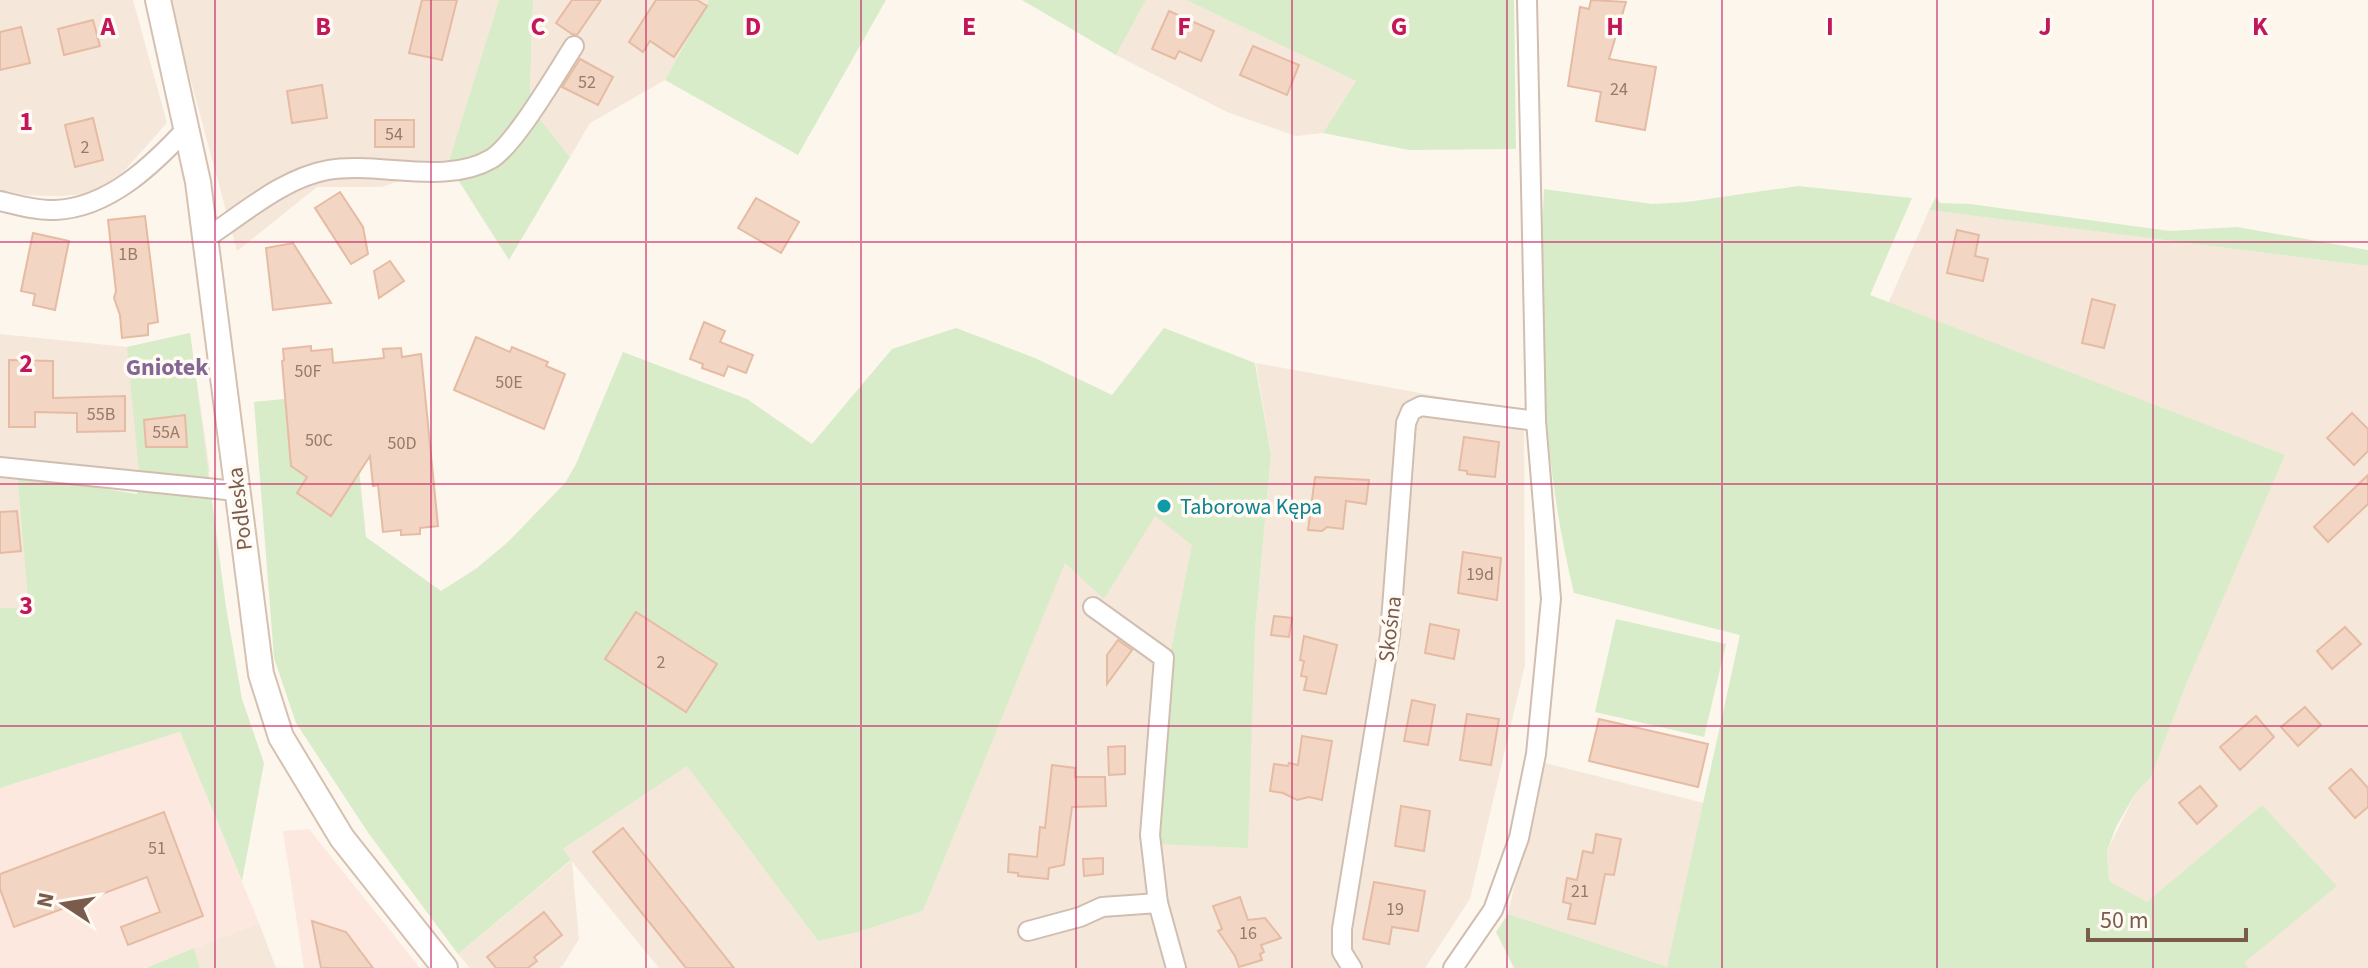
<svg xmlns="http://www.w3.org/2000/svg" width="2368" height="968" viewBox="0 0 2368 968" font-family="'Source Sans 3',sans-serif">
  <style>
    .residential { fill: #f5e8da }
    .commercial { fill: #fde8e0 }
    .green { fill: #d8ecc9 }
    .building { fill: #f3d5c3; stroke: #e6bba3; stroke-width: 2 }
    .lines { fill: none; stroke-linecap: round; stroke-linejoin: round }
    .street-casing { stroke: #d1beb0; stroke-width: 22 }
    .secondary-casing { stroke: #d6c0b0; stroke-width: 28 }
    .street { stroke: #fff; stroke-width: 18 }
    .secondary { stroke: #fff; stroke-width: 24 }
    .grid { fill: none; stroke: #c2185b; stroke-width: 2; stroke-opacity: 0.55 }
    .culture-dot { fill: #0f9aa8; stroke: #fffaf3; stroke-width: 3 }
    .labels { text-anchor: middle; stroke-width: 7; stroke-linejoin: round; paint-order: stroke }
    .number-label { font-size: 18px; fill: #987a6a }
    .culture-label { font-size: 22px; fill: #0d838f; stroke: #fffaf3; text-anchor: start }
    .street-label { font-size: 22px; fill: #7a5c4d; stroke: #fffaf3 }
    .neighbourhood-label { font-size: 24px; font-weight: bold; fill: #846695; stroke: #fffaf3 }
    .grid-label { font-size: 26px; text-anchor: middle; font-weight: bold; fill: #c2185b; stroke: #fffaf3; stroke-width: 7; stroke-linejoin: round; paint-order: stroke }
  </style>
  <rect width="100%" height="100%" fill="#fdf6ec"/>
  <g class="residential">
    <path d="M0,0H133L167,123L122,173L89,194L60,196L12,195L0,191Z"/>
    <path d="M169,0H499L448,164L382,187H317L237,251Z"/>
    <path d="M533,0H709L665,80L590,123L570,157L539,118L530,90Z"/>
    <path d="M1146,0H1186L1356,81L1323,133L1296,136L1227,112L1116,55Z"/>
    <path d="M1929,210L2368,266V968H2249L2109,881L2107,851L2135,794L2151,777L2187,682L1888,304Z"/>
    <path d="M190,333L210,472L17,474L30,608H0V334L127,347Z"/>
    <path d="M1256,363L1524,412L1525,665L1470,899L1425,968H659L572,862L579,939L563,965L559,968H470L458,954L571,861L562,850L687,765L818,941L858,932L923,911L1065,562L1104,598L1155,515L1193,544L1170,654L1255,630L1271,455Z"/>
    <path d="M1541,762L1704,803L1667,968L1508,914Z"/>
    <path d="M259,923L276,968H200L194,948Z"/>
  </g>
  <g class="commercial">
    <path d="M180,732L259,923L145,968H0V788Z"/>
    <path d="M309,829L420,968H304L283,831Z"/>
  </g>
  <g class="green">
    <path d="M499,0H533L530,90L539,118L570,157L509,260L448,164Z"/>
    <path d="M709,0H886L798,155L665,80Z"/>
    <path d="M1022,0H1146L1116,55Z"/>
    <path d="M1186,0H1514L1516,149L1409,150L1323,133L1356,81Z"/>
    <path d="M1798,186L1912,198L1870,295L2285,455L2187,682L2151,777L2135,794L2116,827L2107,851L2109,881L2147,902L2262,805L2337,886L2244,963L2249,968H1514L1496,932L1508,914L1667,967L1740,635L1574,593C1542,461 1537,325 1544,189L1652,204L1687,202Z"/>
    <path d="M1936,197L1940,203L1970,204L2170,231L2237,227L2368,250V266L1929,210Z"/>
    <path d="M956,328L1035,358L1112,395L1164,328L1255,363L1271,455L1255,630L1248,848L1159,844L1170,654L1192,545L1155,516L1104,599L1065,563L923,911L858,932L818,941L687,766L563,849L571,860L458,954L369,834L296,723L274,658L254,402L351,392L366,537L441,591L477,568L508,542L565,483L576,464L623,352L747,399L812,444L892,349Z"/>
    <path d="M190,333L226,607L242,699L264,763L242,881L180,732L0,788V608H29L17,474L137,494L139,472L127,347Z"/>
    <path d="M1616,619L1726,644L1704,737L1595,712Z"/>
    <path d="M194,948L200,968H145H146Z"/>
  </g>
  <g class="building">
    <path d="M422,0H457L442,60L409,53Z"/>
    <path d="M572,0H601L577,35L572,34L556,23Z"/>
    <path d="M656,0H697L707,6L674,57L650,41L643,52L629,42Z"/>
    <path d="M1591,0L1626,2L1609,59L1656,67L1645,130L1596,121L1601,92L1568,86L1580,7L1589,9Z"/>
    <path d="M1169,11L1214,31L1201,61L1179,51L1175,59L1152,49Z"/>
    <path d="M93,20L100,46L64,55L58,29Z"/>
    <path d="M21,27L30,63L0,70V32Z"/>
    <path d="M1253,46L1299,65L1287,95L1240,75Z"/>
    <path d="M580,59L613,77L598,105L562,87Z"/>
    <path d="M322,85L327,118L292,123L287,91Z"/>
    <path d="M93,118L103,160L75,167L65,125Z"/>
    <rect x="375" y="120" width="39" height="27"/>
    <path d="M340,192L363,227L368,254L351,264L315,208Z"/>
    <path d="M756,198L799,222L781,253L738,228Z"/>
    <path d="M145,216L158,322L148,324V335L122,338L120,315L114,298L116,291L108,220Z"/>
    <path d="M1957,230L1979,235L1975,256L1988,259L1983,281L1947,273Z"/>
    <path d="M33,233L69,241L55,310L33,305L35,294L21,291Z"/>
    <path d="M293,243L331,303L273,310L266,248Z"/>
    <path d="M390,261L404,281L379,298L374,271Z"/>
    <path d="M2092,299L2115,305L2104,348L2082,343Z"/>
    <path d="M704,322L725,331L720,342L753,355L746,373L728,366L724,376L702,368L703,364L690,359Z"/>
    <path d="M476,337L510,352L512,347L548,362L546,366L565,374L544,429L454,390Z"/>
    <path d="M311,346V351L332,349L333,363L384,358L383,349L401,348L402,357L421,354L438,526L420,528V534L401,535V530L383,532L378,485L373,486L370,456L331,516L297,493L307,477L291,466L282,361L284,360L283,349Z"/>
    <path d="M9,360L53,361V398L125,396V431L77,432V413L35,412V427H9Z"/>
    <path d="M2352,413L2368,429V451L2354,465L2327,438Z"/>
    <path d="M185,415L187,447H146L144,420Z"/>
    <path d="M1464,437L1499,442L1495,477L1467,474V471L1459,470Z"/>
    <path d="M2368,475V504L2328,542L2314,527Z"/>
    <path d="M1315,477L1369,480L1366,504L1346,501L1343,529L1327,527L1322,531L1308,530Z"/>
    <path d="M17,511L21,551L0,553V512Z"/>
    <path d="M1463,552L1501,558L1497,600L1458,593Z"/>
    <path d="M636,612L717,664L686,712L605,659Z"/>
    <path d="M1274,616L1292,618L1289,637L1271,635Z"/>
    <path d="M1430,624L1459,630L1454,659L1425,653Z"/>
    <path d="M2345,627L2361,644L2332,669L2317,651Z"/>
    <path d="M1304,636L1337,645L1326,694L1304,690L1307,677L1301,676L1304,661L1300,660Z"/>
    <path d="M1118,640L1132,650L1107,684V655Z"/>
    <path d="M1412,700L1435,705L1428,745L1404,741Z"/>
    <path d="M2305,707L2321,725L2298,746L2281,727Z"/>
    <path d="M1467,714L1499,719L1491,765L1460,760Z"/>
    <path d="M2256,716L2274,737L2240,770L2220,747Z"/>
    <path d="M1599,719L1708,744L1698,787L1589,761Z"/>
    <path d="M1302,736L1332,741L1322,800L1309,797L1297,800L1283,793L1270,791L1274,764L1288,766L1289,763L1298,765Z"/>
    <path d="M1125,746V774L1109,775L1108,747Z"/>
    <path d="M1052,765L1075,768V777H1105L1106,806L1072,807L1064,865L1049,868L1048,879L1018,876V873L1008,872L1009,854L1037,857L1040,827L1045,828Z"/>
    <path d="M2351,769L2368,788V807L2355,818L2329,788Z"/>
    <path d="M2200,786L2217,806L2197,824L2179,803Z"/>
    <path d="M1401,806L1430,811L1424,851L1395,846Z"/>
    <path d="M164,812L203,916L128,945L121,927L160,912L147,877L14,927L0,889V874Z"/>
    <path d="M623,828L734,968H686L593,852Z"/>
    <path d="M1596,834L1621,839L1614,875L1605,874L1595,924L1568,919L1571,904L1563,902L1567,878L1577,880L1583,851L1593,853Z"/>
    <path d="M1103,858V874L1084,876L1083,859Z"/>
    <path d="M1374,882L1425,891L1418,931L1392,927L1389,944L1363,939Z"/>
    <path d="M1240,897L1248,920L1265,918L1281,938L1261,945L1264,952L1260,954L1262,960L1239,967L1235,956L1218,931L1222,929L1213,906Z"/>
    <path d="M544,912L562,935L534,957L537,961L528,968H496L487,957Z"/>
    <path d="M312,921L346,932L373,968H321Z"/>
  </g>
  <g class="lines">
    <g class="street-casing">
      <g id="street">
        <path d="M0,201C17,205 37,211 55,210C109,208 154,164 188,127"/>
        <path d="M206,238C243,214 283,178 328,170C378,161 445,186 491,159C515,145 557,72 574,46"/>
        <path d="M0,467L236,491"/>
        <path d="M1093,607L1164,658L1150,835L1158,903L1176,968"/>
        <path d="M1028,931L1080,917L1102,907L1158,903"/>
        <path d="M1352,968L1342,952V929L1390,635L1406,423L1411,411L1421,406L1536,421"/>
        <path d="M1453,968L1493,910L1519,838L1536,754L1551,599L1536,421L1527,0"/>
      </g>
    </g>
    <g class="secondary-casing">
      <path id="secondary" d="M158,0L198,182L261,674L281,737L342,838L445,968"/>
    </g>
    <use href="#street" class="street"/>
    <use href="#secondary" class="secondary"/>
  </g>
  <path class="grid" d="M215,0V968M431,0V968M646,0V968M861,0V968M1076,0V968M1292,0V968M1507,0V968M1722,0V968M1937,0V968M2153,0V968M0,242H2368M0,484H2368M0,726H2368"/>
  <circle class="culture-dot" cx="1164" cy="506" r="8"/>
  <g class="labels">
    <g class="number-label">
      <text x="587" y="88">52</text>
      <text x="1619" y="95">24</text>
      <text x="394" y="140">54</text>
      <text x="85" y="153">2</text>
      <text x="128" y="260">1B</text>
      <text x="308" y="377">50F</text>
      <text x="509" y="388">50E</text>
      <text x="101" y="420">55B</text>
      <text x="166" y="438">55A</text>
      <text x="319" y="446">50C</text>
      <text x="402" y="449">50D</text>
      <text x="1480" y="580">19d</text>
      <text x="661" y="668">2</text>
      <text x="157" y="854">51</text>
      <text x="1580" y="897">21</text>
      <text x="1395" y="915">19</text>
      <text x="1248" y="939">16</text>
    </g>
    <g class="culture-label">
      <text x="1180" y="514">Taborowa Kępa</text>
    </g>
    <g class="street-label">
      <text transform="translate(239 509) rotate(-97)" y="8">Podleska</text>
      <text transform="translate(1389 629) rotate(-83)" y="8">Skośna</text>
    </g>
    <g class="neighbourhood-label">
      <text x="167" y="375">Gniotek</text>
    </g>
  </g>
  <g class="grid-label">
    <text x="108" y="35">A</text>
    <text x="323" y="35">B</text>
    <text x="538" y="35">C</text>
    <text x="753" y="35">D</text>
    <text x="969" y="35">E</text>
    <text x="1184" y="35">F</text>
    <text x="1399" y="35">G</text>
    <text x="1615" y="35">H</text>
    <text x="1830" y="35">I</text>
    <text x="2045" y="35">J</text>
    <text x="2260" y="35">K</text>
    <text x="26" y="130">1</text>
    <text x="26" y="372">2</text>
    <text x="26" y="614">3</text>
  </g>
  <g transform="translate(64 904) rotate(282)" stroke="#fffaf3" stroke-width="6" paint-order="stroke">
  <path d="M0-6L14 30L0 20L-14 30Z" fill="#7a5c4d"/>
  <text y="-12" font-size="22" font-weight="bold" text-anchor="middle" fill="#7a5c4d">N</text>
  </g>
  <path d="M2088 928v12h158v-12" fill="none" stroke="#7a5c4d" stroke-width="4"/>
  <text x="2100" y="928" font-size="24" fill="#7a5c4d" stroke="#fffaf3" stroke-width="6" paint-order="stroke">50 m</text>
</svg>
